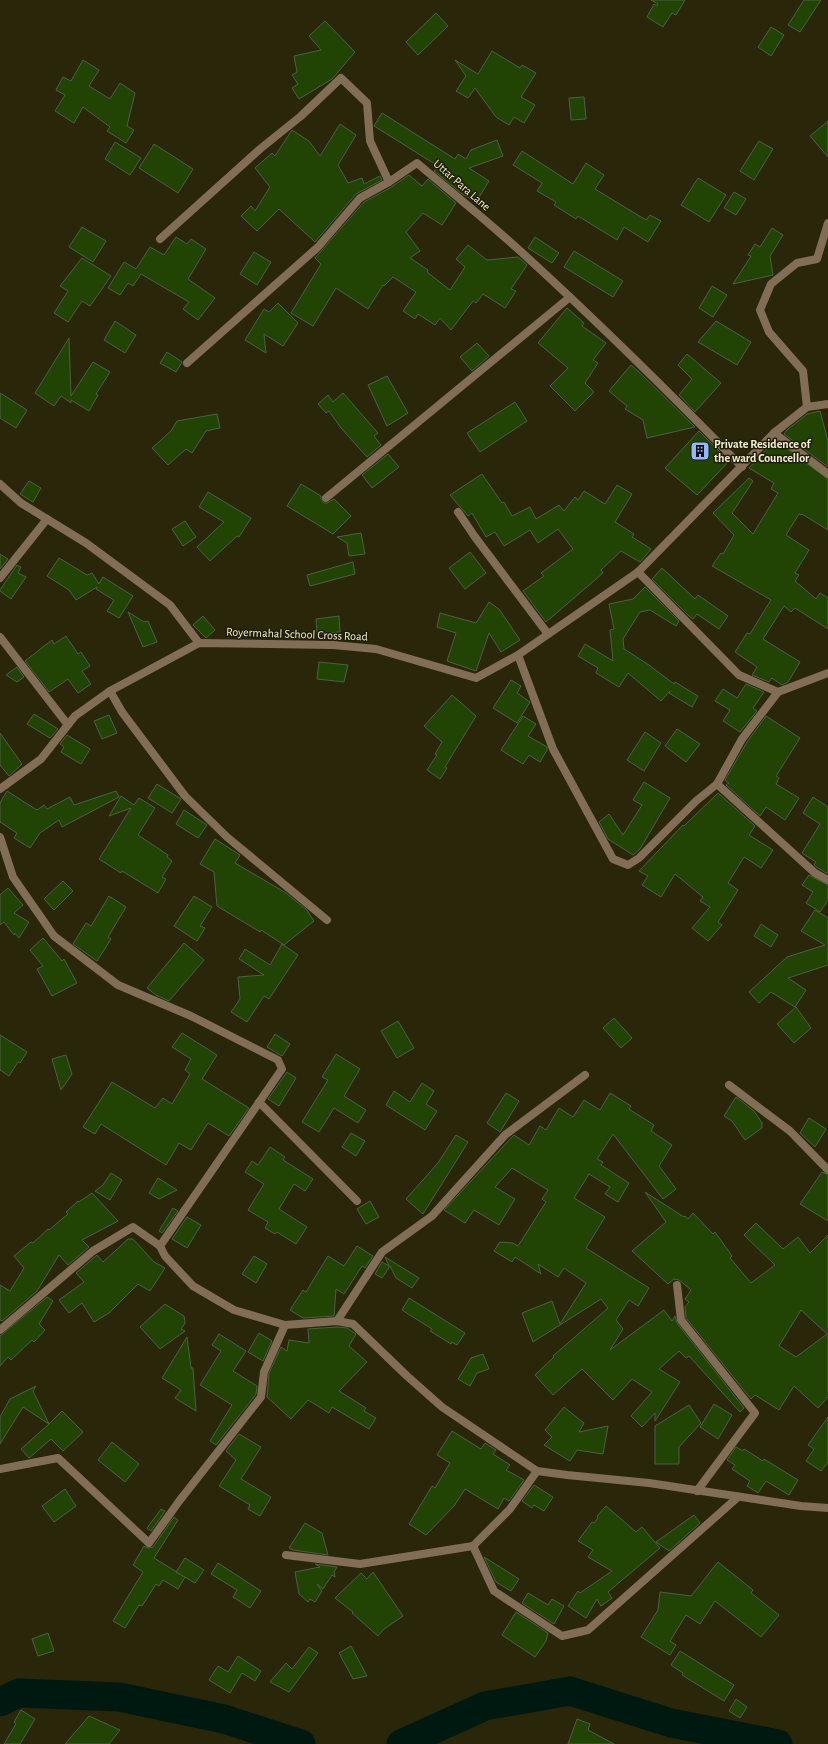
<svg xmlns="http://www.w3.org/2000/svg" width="828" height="1744" viewBox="0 0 828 1744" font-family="'Alegreya Sans',sans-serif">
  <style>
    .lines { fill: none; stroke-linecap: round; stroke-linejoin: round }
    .river { stroke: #001910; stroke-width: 29 }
    .building { fill: #214404; stroke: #4e5f46; fill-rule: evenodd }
    .street { stroke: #826e56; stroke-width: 8 }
    .labels { text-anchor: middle; stroke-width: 3; stroke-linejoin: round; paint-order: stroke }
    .street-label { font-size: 12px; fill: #efeedd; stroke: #201d02 }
    .poi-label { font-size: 12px; font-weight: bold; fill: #efeedd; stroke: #201d02; text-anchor: start }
  </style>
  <rect width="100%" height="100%" fill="#2a260a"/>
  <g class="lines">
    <g class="river">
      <path d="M0,1702L19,1693L119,1697L224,1719L301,1744"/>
      <path d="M401,1744L485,1706L570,1691L671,1723L778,1744"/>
    </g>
  </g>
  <g class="building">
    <path d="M651,0H685L676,15L672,13L663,27L647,17L654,4L657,6L658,4Z"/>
    <path d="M804,0H821L800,32L788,25Z"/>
    <path d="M436,13L448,26L418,55L406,42Z"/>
    <path d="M325,21L355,52L332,79L299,99L292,88L298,84L292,75L297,72L294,56L321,50L309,36Z"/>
    <path d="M771,27L784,35L771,56L758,47Z"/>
    <path d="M492,51L520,68L522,65L536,73L521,97L535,105L524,123L514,117L509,125L496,117L475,88L468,98L456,91L466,76L455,60L478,74Z"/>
    <path d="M83,60L99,70L89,86L110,99L120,83L135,93L127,126L134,130L126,143L107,131L110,127L83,107L74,123L55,111L65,95L56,90L63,77L71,81Z"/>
    <path d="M584,97L586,119L571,120L569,98Z"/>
    <path d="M382,113L455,159L458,154L466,159L471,150L497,140L503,156L469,168L489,181L476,202L462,194L434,171L438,166L374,126Z"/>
    <path d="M828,121V157L810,136Z"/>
    <path d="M340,124L356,135L338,165L348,183L362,178L364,184L380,176L382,180L356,194L315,242L279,209L257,231L241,216L251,206L255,211L270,187L255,168L272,153L275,156L292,130L309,141L320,156Z"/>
    <path d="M759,141L773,149L754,180L740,171Z"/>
    <path d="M115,142L141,158L130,175L105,159Z"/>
    <path d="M154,144L193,169L178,193L139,168Z"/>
    <path d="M522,151L573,184L586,163L604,175L595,189L646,220L650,215L661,221L648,242L624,227L617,240L578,216L576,219L554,205L556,202L537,191L542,183L513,165Z"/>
    <path d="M409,175L422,186L428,179L456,203L442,225L423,213L406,232L420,251L410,258L428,270L427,272L450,290L465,267L456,259L468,245L487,260L518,257L527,265L511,289L516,291L505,308L483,294L476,303L473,301L451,330L440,318L435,325L418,314L415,319L403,311L416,292L393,277L384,286L383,285L368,309L336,288L313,326L291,313L321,264L315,258L364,202L390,188Z"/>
    <path d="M698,178L726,195L709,222L681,205Z"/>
    <path d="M734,192L746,199L736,215L724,208Z"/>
    <path d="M82,227L106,241L93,262L69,247Z"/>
    <path d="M772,228L783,235L770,256L773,275L733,284L751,256L748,255L755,244L760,247Z"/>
    <path d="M176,237L187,244L191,239L206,249L188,279L215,298L198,320L183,309L189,302L141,274L133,286L128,283L120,295L108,288L124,262L136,269L150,247L164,255Z"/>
    <path d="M535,237L559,253L552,263L528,248Z"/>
    <path d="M574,251L623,281L613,297L564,267Z"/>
    <path d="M254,252L271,262L257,285L240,274Z"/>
    <path d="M82,258L111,276L90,306L82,301L68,322L54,313L68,291L60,286Z"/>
    <path d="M712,286L727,295L713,317L699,308Z"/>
    <path d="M278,303L298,323L283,346L264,334L266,353L245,340L264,309L269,312Z"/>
    <path d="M567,308L584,323L582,326L606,343L593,360L598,363L585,383L594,392L575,411L550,386L568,368L538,343Z"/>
    <path d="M115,321L136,335L125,353L104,340Z"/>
    <path d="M716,321L751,342L737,365L698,342Z"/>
    <path d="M69,338L71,396L93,362L110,372L96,394L98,395L89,411L71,400V403L61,396L54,406L35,393Z"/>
    <path d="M477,343L489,356L472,371L460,357Z"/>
    <path d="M167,352L182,362L176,372L160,363Z"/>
    <path d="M687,354L721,383L695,412L679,395L692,379L678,365Z"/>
    <path d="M631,365L640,373L695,427L647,438L643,420L625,409L627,406L609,391Z"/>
    <path d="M387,376L408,413L387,426L368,385Z"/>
    <path d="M0,393L27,410L16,428L0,418Z"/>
    <path d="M343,393L378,433L374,436L381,445L367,457L341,428L329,411L326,413L318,404L328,395L333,402Z"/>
    <path d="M515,402L527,421L480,452L467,433Z"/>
    <path d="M820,411L828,441V467L784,434L787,430L807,414Z"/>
    <path d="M217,414L220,428L206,431L192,453L186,449L168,465L152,448L171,431L177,421Z"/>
    <path d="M699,431L729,461L697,495L665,468Z"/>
    <path d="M775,440L828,479V530L802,514L801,515L799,514L786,535L809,550L795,573L799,575L795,581L816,599L820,593L828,598V629L795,608L791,612L784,606L763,639L800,662L788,682L782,685L772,678L769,682L752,675L757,667L735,652L747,633L750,634L771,600L712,566L721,553L723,554L734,535L713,513L749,478L753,481L732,513L753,534L778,493L771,489L774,483L749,468Z"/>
    <path d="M388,454L399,467L372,488L362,475Z"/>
    <path d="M482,474L502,503L504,502L512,516L530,507L536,519L559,505L564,511L575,497L578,500L584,491L605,504L617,485L632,494L615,522L634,534L632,537L651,549L640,562L621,551L601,570L603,573L546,622L523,591L544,576L541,573L573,549L558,529L538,543L530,530L504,546L495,532L486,537L472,513L468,516L450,495Z"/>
    <path d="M29,481L41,488L33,502L20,494Z"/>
    <path d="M301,484L321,496V499L324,503H327L334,499L351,516L333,534L287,506Z"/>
    <path d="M208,492L251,518L239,537L237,536L210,561L197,547L224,522L199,507Z"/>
    <path d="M185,521L196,537L183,546L172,529Z"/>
    <path d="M361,533L365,554L349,556L347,543L337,537Z"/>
    <path d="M470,552L486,573L465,589L449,568Z"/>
    <path d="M0,554L8,559L0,569Z"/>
    <path d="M59,558L87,575L92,573L99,584L103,577L133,596L119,618L107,611L114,600L96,589L97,587L76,600L69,590L47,576Z"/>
    <path d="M353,562L355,574L310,586L307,575Z"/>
    <path d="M17,565L21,567L18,573L26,577L11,599L0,591V590Z"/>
    <path d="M662,568L695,599L698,595L728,616L719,629L697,614L693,619L689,616L652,579Z"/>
    <path d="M645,587L679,621L676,626L650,610L640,612L623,639L624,649L649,665L674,684L675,682L698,696L692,707L669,693L670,691L661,701L628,673L619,687L596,673L598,668L578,656L585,644L613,661L610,630L614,629L609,604L633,599Z"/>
    <path d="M489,602L499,609L520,640L501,652L489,633L476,671L447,661L456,633L437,627L440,613L476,623Z"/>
    <path d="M128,612L144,622L148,621L157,642L143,647Z"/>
    <path d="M203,616L215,630L206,638L193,625Z"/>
    <path d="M339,616L340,632L317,634L316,619Z"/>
    <path d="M66,636L78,654L81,652L90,666L82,671L91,684L78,693L68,679L49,692L25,661L52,640L54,644Z"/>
    <path d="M319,662L348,665L344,682L317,679Z"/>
    <path d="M17,667L24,677L17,682L6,675Z"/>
    <path d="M511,680L521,686L517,693L530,702L517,723L493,708Z"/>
    <path d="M746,684L764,692L753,708L757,711L740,732L723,721L730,710L715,701L723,689L737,698Z"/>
    <path d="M452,695L476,716L445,767L447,768L440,779L427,770L437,755L435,754L442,742L424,726Z"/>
    <path d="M34,714L58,729L50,738L27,724Z"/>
    <path d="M109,715L117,733L102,739L94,721Z"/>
    <path d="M523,716L536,724L528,736L547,747V750L540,762L529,755L523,764L501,750Z"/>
    <path d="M766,716L800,738L776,776L779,778L776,784L799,798L785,820L766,807L760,816L726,785L729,783L725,780L747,742Z"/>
    <path d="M677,729L700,744L686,762L665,746Z"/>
    <path d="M645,732L661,743L644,771L627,760Z"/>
    <path d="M0,733L22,764L9,776L0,765Z"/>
    <path d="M67,735L90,749L81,764L61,752L64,747L60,744Z"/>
    <path d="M644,782L670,798L640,849L633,855L608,839L599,822L609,814L623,835L642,805L633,800Z"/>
    <path d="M157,784L181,799L172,813L148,798Z"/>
    <path d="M7,791L37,810L44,805L47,809L70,797L74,805L116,791L119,797L62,827L59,820L40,833L30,848L14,838L17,833L0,822V803Z"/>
    <path d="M718,793L755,826L749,835L773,850L761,868L744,857L728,883L738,890L718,922L722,925L708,941L692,928L710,907L700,901L703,897L675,874L661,897L642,885L648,876L639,871L683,825L684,826Z"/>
    <path d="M121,796L134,805L139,798L155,808L138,835L168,855L167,857L172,861L162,877L166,879L158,893L122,871L121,873L99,859L131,808L109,816Z"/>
    <path d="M813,797L828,807V874L818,868L814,865L816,862L802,853L820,824L803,813Z"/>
    <path d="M184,810L207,825L198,838L176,824Z"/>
    <path d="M215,839L240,855L235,863L286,893L306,909L314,921L284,945L261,930L260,932L217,906L214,872L200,864Z"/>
    <path d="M809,875L828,885V900L820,912L806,903L813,892L802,885Z"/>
    <path d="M63,881L73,891L54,910L44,899Z"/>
    <path d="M8,888L23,905L14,913L29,922L19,938L15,933L14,935L4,922L0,925V895Z"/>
    <path d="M109,896L126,907L108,937L111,939L97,961L73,944L86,923L91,926Z"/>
    <path d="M194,896L212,907L200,926L205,928L197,941L174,926Z"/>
    <path d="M815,910L828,918V965L788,978L806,990L795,1007L771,992L759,1003L749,992L787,957L825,945L801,931Z"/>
    <path d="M761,924L778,935L771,947L754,936Z"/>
    <path d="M43,938L62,961L64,959L77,983L52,996L37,969L43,966L30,950Z"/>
    <path d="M184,943L204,960L169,1001L156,995L147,988Z"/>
    <path d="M282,944L298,955L269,999L264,996L247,1022L231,1012L240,999L238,977L264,975L239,959L245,949L270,965Z"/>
    <path d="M796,1007L811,1028L794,1043L777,1024Z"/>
    <path d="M614,1018L632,1038L621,1048L603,1028Z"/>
    <path d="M398,1021L414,1048L397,1058L381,1031Z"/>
    <path d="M182,1033L217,1055L202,1079L249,1108L229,1136L208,1123L191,1150L179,1143L166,1165L101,1124L95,1134L83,1127L112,1082L155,1108L163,1098L172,1104L190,1074L185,1070L191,1059L172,1047Z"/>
    <path d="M275,1034L290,1044L282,1056L267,1047Z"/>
    <path d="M0,1035L27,1052L20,1063L18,1062L9,1076L0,1070Z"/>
    <path d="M336,1054L360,1069L344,1096L366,1110L358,1123L334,1108L319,1132L302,1122L328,1080L322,1077Z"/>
    <path d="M66,1055L72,1074L61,1090L52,1059Z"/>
    <path d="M287,1072L296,1078L279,1106L268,1099Z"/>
    <path d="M422,1083L434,1091L426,1104L437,1111L425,1130L386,1105L394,1091L410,1102Z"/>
    <path d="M506,1093L519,1101L500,1132L487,1123Z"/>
    <path d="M610,1093L631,1106L629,1109L654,1125L651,1131L672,1145L659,1166L676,1189L663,1199L613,1134L597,1159L603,1162L601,1165L629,1183L618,1202L605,1194L610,1187L589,1174L574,1198L605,1217L586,1248L649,1288L638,1306L629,1300L616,1320L623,1329L610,1350L664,1310L672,1321L675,1316L677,1323L744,1408L740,1412L689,1356L686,1358L679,1351L659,1369L680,1382L655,1421V1413L642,1427L631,1416L652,1392L632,1379L613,1400L582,1369L553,1395L535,1375L554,1357L553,1356L608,1308L601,1299L533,1342L522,1313L552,1301L560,1324L586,1283L564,1268L558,1277L538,1264L541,1274L515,1257L512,1262L494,1251L500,1242L513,1243L518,1246L546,1202L542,1199L548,1190L512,1168L495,1187L515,1199L499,1225L474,1210L465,1223L444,1210L514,1135L529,1145L540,1126L546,1130L559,1108L573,1117L584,1100L600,1110Z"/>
    <path d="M736,1097L754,1111L762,1123V1128L745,1140L732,1121L724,1116Z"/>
    <path d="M809,1118L826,1129L815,1147L800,1133Z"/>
    <path d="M351,1133L365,1141L356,1156L342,1147Z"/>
    <path d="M456,1135L468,1142L423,1214L406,1199L438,1163Z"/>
    <path d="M270,1147L285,1157L283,1160L313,1179L305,1191L294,1184L279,1209L307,1227L296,1244L277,1232L275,1234L265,1228L268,1222L248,1210L264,1184L245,1172L252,1161L258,1165Z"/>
    <path d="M822,1172L828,1175V1221L800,1204Z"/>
    <path d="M111,1173L122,1180L110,1200L95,1191L103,1185Z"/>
    <path d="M158,1178L177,1190L159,1199L149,1193Z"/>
    <path d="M645,1192L684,1217L685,1216L688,1219L693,1213L713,1234L715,1232L732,1256L730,1258L751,1283L775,1265L744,1235L756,1223L783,1249L798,1237L810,1253L828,1235V1397L818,1408L794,1386L779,1410L755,1395L751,1399L686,1318L685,1307L689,1302L685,1299L691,1290L679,1280L674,1279L668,1284L632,1251L666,1222ZM801,1310L827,1334L796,1357L779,1346Z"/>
    <path d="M92,1193L118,1221L82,1240L89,1247L68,1265L59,1255L37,1291L2,1321L0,1320V1285L10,1291L24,1268L14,1256L31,1242L33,1243L48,1229L49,1230L68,1214L66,1212L78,1201L79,1202Z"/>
    <path d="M370,1201L379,1217L366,1224L357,1209Z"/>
    <path d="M173,1208L178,1211L162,1233L159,1231Z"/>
    <path d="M187,1217L201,1225L187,1248L172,1239Z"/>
    <path d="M128,1239H133L154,1262L165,1268L150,1291L138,1284L109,1313L94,1322L82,1303L69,1313L59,1300L84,1282L76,1273L97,1255L103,1262Z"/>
    <path d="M357,1246L373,1256L365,1268L362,1266L344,1294L336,1289L334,1316L303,1318L290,1310L303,1290L306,1292L328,1256L344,1266Z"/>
    <path d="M254,1256L267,1264L256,1283L242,1274Z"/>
    <path d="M385,1257L419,1278L412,1288L396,1278L390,1266L382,1278L375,1274L382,1262L389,1266Z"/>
    <path d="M47,1297L53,1301L39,1324L45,1330L34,1342L32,1340L11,1360L8,1357L0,1366V1336Z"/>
    <path d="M409,1298L465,1333L457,1345L452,1342L451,1344L430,1331L432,1329L402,1310Z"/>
    <path d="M165,1304L184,1316L185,1323L181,1329L185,1331L160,1349L140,1327Z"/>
    <path d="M337,1327L347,1328L356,1334L349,1346L367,1362L339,1391L366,1408L364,1411L376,1418L369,1429L332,1407L329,1413L308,1400L291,1419L267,1397L269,1373L281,1347L287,1351L289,1340L309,1343L308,1329Z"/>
    <path d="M259,1333L272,1341L263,1361L248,1352Z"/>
    <path d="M219,1334L246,1351L233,1371L257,1386L256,1394L253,1398L216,1445L210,1441L232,1405L200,1385L221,1351L212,1345Z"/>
    <path d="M187,1337L191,1368H193L196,1411L175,1398L181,1390L162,1378Z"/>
    <path d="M483,1354L489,1369L477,1373L470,1386L458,1379L471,1358Z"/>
    <path d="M36,1386L33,1391L49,1424L62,1411L83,1432L63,1451L51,1439L29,1458L21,1449L49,1424L23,1407L0,1444V1417L10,1399Z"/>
    <path d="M714,1404L732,1415L718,1439L700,1427Z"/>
    <path d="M689,1405L701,1423L679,1447V1464H655V1426Z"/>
    <path d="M564,1407L584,1423L579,1432L608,1426L603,1454L577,1450L570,1461L544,1445L552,1437L545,1430Z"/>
    <path d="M828,1417V1462L821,1471L806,1461L814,1449L808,1445Z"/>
    <path d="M452,1431L481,1449L485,1443L496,1450L493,1454L510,1465L506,1470L524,1480L509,1501L504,1498L498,1509L465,1489L454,1506L426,1535L409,1524L432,1486L435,1488L450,1463L437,1455Z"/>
    <path d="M239,1434L261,1447L241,1479L271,1497L260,1516L248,1509L250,1505L219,1486L236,1460L226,1451Z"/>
    <path d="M112,1442L139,1464L125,1482L98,1460Z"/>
    <path d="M736,1447L743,1451L744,1449L763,1461L764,1459L798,1480L789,1495L766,1481L758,1493L747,1486L750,1481L732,1469L735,1465L727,1460Z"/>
    <path d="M534,1485L553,1497L544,1511L534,1505L532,1508L522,1501Z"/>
    <path d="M65,1489L76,1506L54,1522L42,1506Z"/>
    <path d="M606,1506L636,1532L642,1527L660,1548L608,1592L612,1598L601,1606L597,1599L586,1618L568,1606L578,1591L580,1593L612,1571L588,1557L593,1550L578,1541L592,1522L594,1523L598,1518L597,1516Z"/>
    <path d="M161,1509L165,1511L151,1531L147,1528Z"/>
    <path d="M694,1515L700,1523L669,1551L656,1542Z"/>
    <path d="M174,1517L178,1520L154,1558L185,1577L178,1589L163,1580L159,1586L156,1584L142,1606L139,1605L125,1628L113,1621L143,1572L133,1565L144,1546L148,1548L153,1547Z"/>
    <path d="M305,1523L322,1533L328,1555L293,1550L289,1548Z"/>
    <path d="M484,1557L519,1579L511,1591L496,1582Z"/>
    <path d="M185,1558L204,1570L195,1583L176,1572Z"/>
    <path d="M718,1562L753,1590L751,1593L779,1615L761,1637L715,1601L700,1624L686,1615L670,1641L676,1645L670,1655L641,1637L658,1610L660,1592L691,1596Z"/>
    <path d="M218,1563L261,1591L250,1608L233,1597L237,1590L211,1574Z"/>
    <path d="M315,1564L337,1567L334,1572L335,1577L332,1575L323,1589L317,1584L322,1591L315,1602L310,1599L308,1602L299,1594L295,1572L320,1567Z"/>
    <path d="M373,1572L403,1616L384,1629L378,1636L352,1613L353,1612L335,1598L361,1573L367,1579Z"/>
    <path d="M528,1593L548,1605L552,1599L564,1606L554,1624L522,1603Z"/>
    <path d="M516,1612L548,1633L546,1641L535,1657L502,1635Z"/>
    <path d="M48,1633L54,1651L38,1656L32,1639Z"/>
    <path d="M351,1646L367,1676L353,1679L339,1653Z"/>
    <path d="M309,1647L318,1653L289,1692L270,1682L286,1663L292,1669Z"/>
    <path d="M680,1651L734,1685L724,1701L682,1675L683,1673L671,1665Z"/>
    <path d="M238,1656L261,1671L255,1681L242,1673L230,1693L209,1680L218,1666L228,1672Z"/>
    <path d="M736,1699L747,1707L740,1718L729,1711Z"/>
    <path d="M21,1710L35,1719L20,1744H4L16,1724L14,1722Z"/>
    <path d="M89,1716L120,1730L109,1744H65Z"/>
    <path d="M577,1719L590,1724L588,1730L614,1744H568Z"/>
  </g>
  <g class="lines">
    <g class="street">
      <path d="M160,239L260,149L301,116L341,78L367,103L370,141L389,182L417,163C450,191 485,219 518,249C595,319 669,392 742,467"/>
      <path d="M187,363L318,247L360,198L389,182"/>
      <path d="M807,407L803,371L769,332L760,310L771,284L797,263L817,259L828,223"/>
      <path d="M774,433L828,474"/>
      <path d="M0,484L21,503L86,543L170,605L199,643"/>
      <path d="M326,498L570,297"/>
      <path d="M458,512L475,537L548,634"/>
      <path d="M638,572L739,675L778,692L742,739L717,784L815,873L828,880"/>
      <path d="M0,578L47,519"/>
      <path d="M0,637L68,725"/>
      <path d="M518,655L553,749L613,859L628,865L639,858L696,801L717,784"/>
      <path d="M110,691L122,712L185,796L227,837L327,920"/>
      <path d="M778,692L828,673"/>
      <path d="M0,789L41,759L75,716L110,691L199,643L333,645L376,649L476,678L518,655L638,572L774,433L807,407L828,404"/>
      <path d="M0,837L13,877L54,936L118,985L191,1016L278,1060L282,1069L160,1246L165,1256L193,1286L234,1310L285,1325L337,1321L353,1324L407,1376L442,1407L537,1471L567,1475L649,1483L801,1506L828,1508"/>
      <path d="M729,1085L790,1131L828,1170"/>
      <path d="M259,1102L357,1201"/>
      <path d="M677,1285L681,1320L755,1413L697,1491"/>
      <path d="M337,1321L382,1252L432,1216L505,1135L585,1075"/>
      <path d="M0,1330L93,1251L133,1227L160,1246"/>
      <path d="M0,1469L58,1458L149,1543L180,1500L261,1397L264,1372L285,1325"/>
      <path d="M473,1546L494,1591L562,1636L588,1630L738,1497"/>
      <path d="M286,1555L360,1564L473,1546L510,1509L537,1471"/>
    </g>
  </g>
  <defs>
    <g id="building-square" transform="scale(1)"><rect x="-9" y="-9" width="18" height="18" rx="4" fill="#92b7fd" stroke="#201d02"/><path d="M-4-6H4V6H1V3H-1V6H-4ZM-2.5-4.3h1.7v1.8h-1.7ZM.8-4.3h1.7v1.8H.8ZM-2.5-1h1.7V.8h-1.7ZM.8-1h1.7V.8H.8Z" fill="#111"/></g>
  </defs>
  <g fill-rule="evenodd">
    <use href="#building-square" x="700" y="451"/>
  </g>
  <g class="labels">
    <g class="street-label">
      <text transform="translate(462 185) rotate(41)" y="4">Uttar Para Lane</text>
      <text transform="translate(297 634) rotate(2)" y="4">Royermahal School Cross Road</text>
    </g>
    <g class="poi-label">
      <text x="714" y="448">Private Residence of<tspan x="714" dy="14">the ward Councellor</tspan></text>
    </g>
  </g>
</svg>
